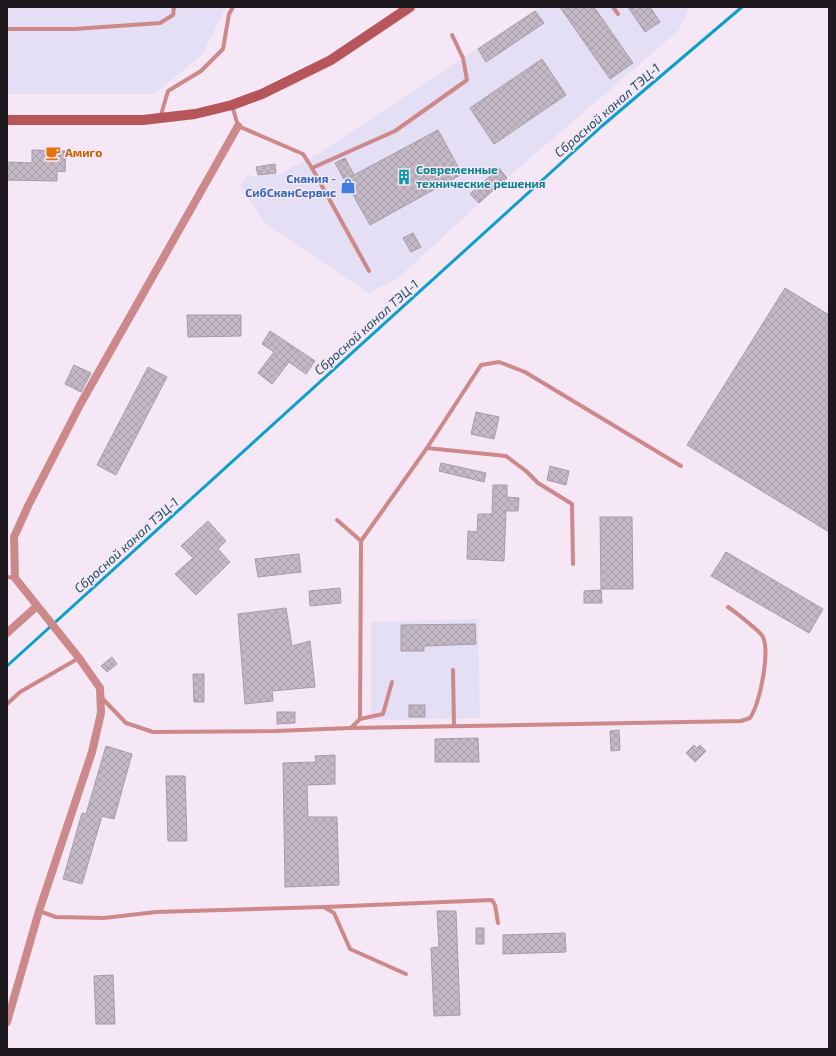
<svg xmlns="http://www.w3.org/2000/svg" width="836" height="1056" viewBox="0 0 836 1056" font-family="'Exo 2',sans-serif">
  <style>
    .industrial { fill: #e4dff5 }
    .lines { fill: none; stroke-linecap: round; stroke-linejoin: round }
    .stream { stroke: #0d9fcb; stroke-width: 3 }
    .building { fill: url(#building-cross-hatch); stroke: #a79ba9 }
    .service { stroke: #cd898a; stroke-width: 4 }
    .minor { stroke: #cd898a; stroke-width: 8 }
    .secondary { stroke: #b6565b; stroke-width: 10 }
    .labels { text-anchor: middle; stroke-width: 3; stroke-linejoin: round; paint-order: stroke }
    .food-label { font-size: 12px; font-weight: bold; fill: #c56008; stroke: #f5e7f5; text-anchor: start }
    .culture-label { font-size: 12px; font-weight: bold; fill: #0d838f; stroke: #f5e7f5; text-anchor: start }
    .shop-label { font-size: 12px; font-weight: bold; fill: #366cbe; stroke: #f5e7f5; text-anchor: end }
    .water-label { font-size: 13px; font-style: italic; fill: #205265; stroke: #f5e7f5 }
  </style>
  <defs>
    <pattern id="building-cross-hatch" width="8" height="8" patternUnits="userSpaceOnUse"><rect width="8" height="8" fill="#c4b8c6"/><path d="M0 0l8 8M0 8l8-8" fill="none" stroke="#a89eaa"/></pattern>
  </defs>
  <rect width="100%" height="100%" fill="#f5e7f5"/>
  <g class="industrial">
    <path d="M7,7H226L202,55L154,94H7Z"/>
    <path d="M540,7H688L689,9L678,31L507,178L398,278L368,293L265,223L240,186L248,174L255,177L281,173L321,152Z"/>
    <path d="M478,619L480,718L371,720V622Z"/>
  </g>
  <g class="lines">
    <path class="stream" d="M7,666L602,126L742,7"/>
  </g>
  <g class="building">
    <path d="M560,7H594L633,63L610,79Z"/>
    <path d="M628,7H650L660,22L645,32Z"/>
    <path d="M535,11L544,23L486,62L478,49Z"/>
    <path d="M542,59L566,95L494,144L470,108Z"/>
    <path d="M438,130L462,174L370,225L335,163L345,158L354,175Z"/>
    <path d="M32,150L66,151L65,172L57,171V181L7,180V162L32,163Z"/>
    <path d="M275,164L276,173L258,175L256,167Z"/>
    <path d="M499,168L507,178L479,203L470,194Z"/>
    <path d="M413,233L421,247L411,252L403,238Z"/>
    <path d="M785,288L829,315V532L687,445Z"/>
    <path d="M187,315H241V336L188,337Z"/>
    <path d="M270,331L315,361L306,374L289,362L272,384L258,373L274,352L262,344Z"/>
    <path d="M74,365L91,373L81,392L65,384Z"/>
    <path d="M148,367L167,377L116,475L97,465Z"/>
    <path d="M476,412L499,417L494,439L471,434Z"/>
    <path d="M441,463L486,473L484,482L439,471Z"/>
    <path d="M550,466L569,471L566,485L547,480Z"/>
    <path d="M493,485H507V497L519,498L518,511H506L504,561L467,559L468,531L477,532L478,514H492Z"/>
    <path d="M600,517H632L633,589H601Z"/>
    <path d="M208,521L226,541L218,549L230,562L196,595L175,574L193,558L181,546Z"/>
    <path d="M726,552L823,609L809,633L711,576Z"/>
    <path d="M299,554L301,572L258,577L255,559Z"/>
    <path d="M340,588L341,603L310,606L309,591Z"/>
    <path d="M601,590L602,603H584V591Z"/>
    <path d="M286,608L292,646L310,641L315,687L272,691L273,701L245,704L238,614Z"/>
    <path d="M475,624L476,644L424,646V651H401V625Z"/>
    <path d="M112,657L117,664L107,672L101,666Z"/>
    <path d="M193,674H204V702H194Z"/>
    <rect x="409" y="705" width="16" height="12"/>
    <path d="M277,712H295V723L277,724Z"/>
    <path d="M619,730L620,750L611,751L610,731Z"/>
    <path d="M478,738L479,762H435V739Z"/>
    <path d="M694,745L697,748L700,745L706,751L695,762L686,753Z"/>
    <path d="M106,746L132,754L114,819L102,816L82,884L63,879L82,813L86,814Z"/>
    <path d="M335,755V784L307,785L308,817H337L339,885L285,887L283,763L316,762L315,756Z"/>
    <path d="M166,776H185L187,841H168Z"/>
    <path d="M437,911H456L460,1015L434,1016L431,948L439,947Z"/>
    <rect x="476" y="928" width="8" height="16"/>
    <path d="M565,933L566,952L503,954V935Z"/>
    <path d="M113,975L115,1024H96L94,976Z"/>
  </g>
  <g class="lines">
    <g class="service">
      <path d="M613,7L618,14"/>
      <path d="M7,29H74L160,23L173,15L174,7"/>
      <path d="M232,105L238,126L303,154L312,168L369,271"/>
      <path d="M160,118L168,91L201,71L223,49L229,14L233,7"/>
      <path d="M312,168L395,131L467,80L463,58L452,35"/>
      <path d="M427,448L506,456L526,471L538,483L572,504L573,564"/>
      <path d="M337,520L361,541"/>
      <path d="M7,577L15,578"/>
      <path d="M453,670L454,726"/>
      <path d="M101,697L126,723L153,732L276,731L350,728L741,721L750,718C760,703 770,653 763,637C761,632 734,611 728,607"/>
      <path d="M7,704L20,692L79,658"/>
      <path d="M360,719L383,714L392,682"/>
      <path d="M351,728L360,719L361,541L427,448L481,365L499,362L525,372L681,466"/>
      <path d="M324,907L334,913L350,949L406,974"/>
      <path d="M39,911L56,917L104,918L156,912L324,907L492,900L495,905L498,923"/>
    </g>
    <g class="minor">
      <path d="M7,633L37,606"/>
      <path d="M7,1022L39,911L92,752L101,713L100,688L79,658L15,578L14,537L28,506L81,403L238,126"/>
    </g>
    <path class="secondary" d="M7,120H143L195,114L232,105L262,94L331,60L410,7"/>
  </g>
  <defs>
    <g id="cafe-bare" transform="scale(1.2)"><path d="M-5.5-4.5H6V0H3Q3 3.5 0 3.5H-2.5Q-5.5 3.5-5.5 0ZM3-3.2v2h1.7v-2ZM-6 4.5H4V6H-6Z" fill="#e8710a" stroke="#f5e7f5" stroke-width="2.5" paint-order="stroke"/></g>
    <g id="building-bare" transform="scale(1.2)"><path d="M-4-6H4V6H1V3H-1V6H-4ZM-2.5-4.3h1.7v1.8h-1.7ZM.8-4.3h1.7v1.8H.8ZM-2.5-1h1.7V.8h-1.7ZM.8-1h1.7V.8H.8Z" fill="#0f9aa8" stroke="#f5e7f5" stroke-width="2.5" paint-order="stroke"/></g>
    <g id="shop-bare" transform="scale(1.2)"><path d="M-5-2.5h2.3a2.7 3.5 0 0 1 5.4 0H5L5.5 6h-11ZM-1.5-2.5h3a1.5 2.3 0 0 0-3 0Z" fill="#3f7fe0" stroke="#f5e7f5" stroke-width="2.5" paint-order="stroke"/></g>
  </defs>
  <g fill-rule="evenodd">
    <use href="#cafe-bare" x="53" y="153"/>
    <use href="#building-bare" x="404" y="177"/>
    <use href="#shop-bare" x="348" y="186"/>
  </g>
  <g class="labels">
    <g class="food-label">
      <text x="65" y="157">Амиго</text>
    </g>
    <g class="culture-label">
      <text x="416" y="174">Современные<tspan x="416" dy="14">технические решения</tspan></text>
    </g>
    <g class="shop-label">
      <text x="336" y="183">Скания -<tspan x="336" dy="14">СибСканСервис</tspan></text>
    </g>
    <g class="water-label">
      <text transform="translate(607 110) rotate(-41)" y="5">Сбросной канал ТЭЦ-1</text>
      <text transform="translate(366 327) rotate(-42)" y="5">Сбросной канал ТЭЦ-1</text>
      <text transform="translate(126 545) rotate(-42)" y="5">Сбросной канал ТЭЦ-1</text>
    </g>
  </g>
  <rect width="836" height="1056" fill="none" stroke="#1e191e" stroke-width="16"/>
</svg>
